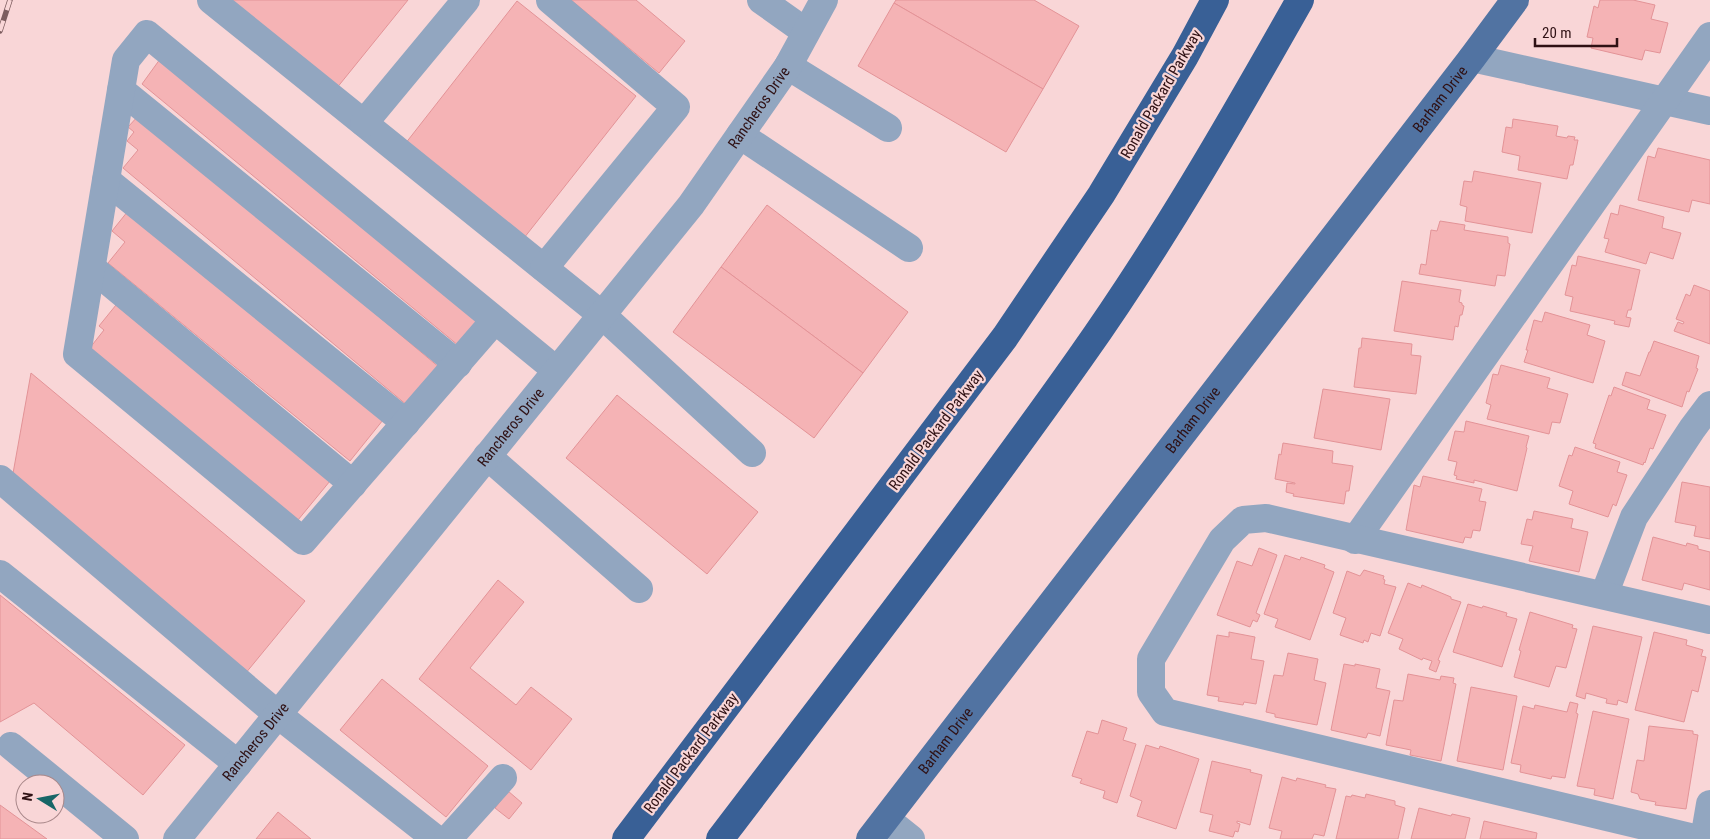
<svg xmlns="http://www.w3.org/2000/svg" width="1710" height="839" viewBox="0 0 1710 839" font-family="'Roboto Condensed',sans-serif">
  <style>
    .building { fill: #f5b3b5; stroke: #e39397 }
    .lines { fill: none; stroke-linecap: round; stroke-linejoin: round }
    .minor { stroke: #92a6c0; stroke-width: 28 }
    .major { stroke: #5173a2; stroke-width: 28 }
    .highway { stroke: #396096; stroke-width: 28 }
    .rail-casing { stroke: #7d5d5f; stroke-width: 5.5 }
    .rail { stroke: #f9d6d7; stroke-width: 4; stroke-dasharray: 11; stroke-linecap: butt }
    .labels { text-anchor: middle; stroke-width: 4.5; stroke-linejoin: round; paint-order: stroke }
    .street-label { font-size: 15px; fill: #2f1114; stroke: #f9d6d7 }
  </style>
  <rect width="100%" height="100%" fill="#f9d6d7"/>
  <g class="building">
    <path d="M227,0H408L336,89Z"/>
    <path d="M571,0H636L685,41L659,73Z"/>
    <path d="M896,0H1034L1079,26L1043,89L894,3Z"/>
    <path d="M1600,0H1633L1655,5L1651,19L1668,23L1660,53L1645,50L1642,60L1591,48L1593,38L1587,37L1594,6L1598,8Z"/>
    <path d="M517,1L636,96L524,238L405,144Z"/>
    <path d="M894,3L1043,89L1006,152L858,66Z"/>
    <path d="M163,55L485,321L459,346L142,84Z"/>
    <path d="M139,115L440,368L408,406L123,168L138,150L127,141L134,132L128,127Z"/>
    <path d="M1513,119L1558,126L1556,136L1567,138L1568,136L1575,137L1574,140H1578L1573,165H1570L1567,179L1518,170L1520,156L1502,152L1506,127L1512,128Z"/>
    <path d="M1658,148L1710,160V204L1692,200L1689,212L1638,200L1648,156L1655,158Z"/>
    <path d="M1474,171L1541,183L1532,233L1465,221L1467,207L1460,205L1464,181L1472,182Z"/>
    <path d="M767,205L908,312L863,373L721,267Z"/>
    <path d="M1620,205L1664,217L1662,228L1681,233L1673,259L1650,252L1646,264L1605,252L1609,239L1604,238L1611,213L1618,215Z"/>
    <path d="M128,211L383,420L350,461L108,263L125,242L112,231Z"/>
    <path d="M1440,221L1465,225L1464,230L1508,237V243L1510,244L1505,276L1497,275L1495,286L1419,274L1421,264L1426,265L1431,230L1437,231Z"/>
    <path d="M1578,256L1640,270L1631,310H1628L1626,317L1631,318L1629,327L1614,324L1615,321L1570,311L1573,297L1565,295L1572,265L1576,266Z"/>
    <path d="M721,267L863,373L814,438L673,332Z"/>
    <path d="M1402,281L1461,290L1459,302L1462,303V305L1464,306L1462,315H1460L1458,327L1455,326L1453,340L1394,331Z"/>
    <path d="M1694,285L1710,291V344L1674,331L1678,322L1683,324L1684,322L1676,319L1686,294L1690,296Z"/>
    <path d="M116,305L330,481L298,520L89,349L104,330L99,326Z"/>
    <path d="M1545,312L1590,325L1587,335L1605,341L1593,383L1524,362L1528,350H1526L1534,320L1542,322Z"/>
    <path d="M1362,338L1412,344L1411,355L1421,356L1416,394L1354,387L1359,348H1361Z"/>
    <path d="M1654,341L1699,356L1696,368L1698,369L1689,392L1687,391L1682,407L1622,385L1626,372L1640,376L1649,352H1650Z"/>
    <path d="M1501,365L1550,378L1547,388L1568,394L1560,423L1552,422L1549,434L1487,419L1491,405L1486,403L1493,374L1498,375Z"/>
    <path d="M31,373L305,601L245,674L12,479Z"/>
    <path d="M1614,387L1650,400L1647,409L1666,415L1653,449L1650,448L1645,463L1644,462L1643,465L1595,448L1596,444L1593,443L1609,395L1611,396Z"/>
    <path d="M1323,389L1390,399L1381,450L1314,438Z"/>
    <path d="M617,395L758,512L707,574L566,458Z"/>
    <path d="M1466,421L1529,436L1526,447L1527,448L1517,491L1474,480V483L1456,479L1457,476L1454,475L1457,462L1448,460L1455,431L1464,432Z"/>
    <path d="M1283,443L1333,451L1332,463L1353,466L1349,491H1346L1344,504L1293,496L1294,494L1286,492L1287,483L1295,484V483L1275,479L1279,454L1281,455Z"/>
    <path d="M1575,447L1620,462L1617,472L1627,475L1616,506L1613,504L1608,517L1569,504L1573,491L1559,486L1569,455L1572,456Z"/>
    <path d="M1423,476L1482,489L1479,501L1486,502L1480,531L1473,530L1471,538L1465,537L1463,543L1406,530L1414,485L1420,487Z"/>
    <path d="M1682,482L1710,487V539L1694,536L1696,526L1675,522Z"/>
    <path d="M1534,511L1573,519L1571,528L1588,532L1579,572L1529,561L1533,546L1521,544L1527,519L1532,520Z"/>
    <path d="M1653,537L1686,546L1687,543L1698,546V549L1710,552V590L1684,583L1682,590L1642,580Z"/>
    <path d="M1259,548L1277,555L1256,613L1260,615L1257,622L1253,620L1250,627L1217,615L1237,561L1252,566Z"/>
    <path d="M1285,555L1300,560L1301,557L1325,565L1324,568L1334,572L1310,640L1275,627L1278,619L1264,614Z"/>
    <path d="M1364,570L1384,576L1383,579L1385,580L1384,584L1396,587L1380,636L1371,633L1368,642L1364,640L1363,643L1340,635L1346,618L1333,613L1347,571L1360,576Z"/>
    <path d="M498,580L524,602L470,668L516,705L531,687L572,719L531,770L419,679Z"/>
    <path d="M1408,583L1421,588L1422,585L1451,597V599L1461,602L1438,660L1440,661L1436,672L1429,669L1432,661L1423,658L1422,660L1399,649L1403,639L1388,633Z"/>
    <path d="M0,595L185,745L143,795L34,703L0,722Z"/>
    <path d="M1468,604L1482,608L1483,606L1507,613L1506,616L1517,619L1502,667L1453,652Z"/>
    <path d="M1530,612L1573,625L1572,628L1577,629L1566,668L1556,666L1549,687L1514,677L1521,651L1519,650Z"/>
    <path d="M1593,626L1642,637L1627,703L1618,700L1617,705L1606,703L1607,699L1586,693L1585,699L1576,696Z"/>
    <path d="M1229,632L1255,637L1251,659L1264,661L1256,704L1244,702L1243,705L1218,701L1219,697L1207,695L1217,635L1229,637Z"/>
    <path d="M1654,632L1687,640L1686,645L1703,650L1701,656L1706,657L1698,692L1692,690L1684,722L1635,710Z"/>
    <path d="M1288,653L1318,659L1314,680L1326,683L1317,725L1275,717V714L1266,712L1274,675L1283,676Z"/>
    <path d="M1344,664L1355,666V664L1380,669L1376,688L1390,691L1380,736L1368,733L1366,738L1331,730Z"/>
    <path d="M1408,674L1440,680L1441,676L1454,678L1453,683L1456,684L1441,761L1410,755L1411,750L1386,745L1394,700L1403,701Z"/>
    <path d="M382,679L488,766L446,817L340,730Z"/>
    <path d="M1471,687L1517,696L1503,770L1457,761Z"/>
    <path d="M1570,702L1578,704L1576,713L1578,714L1565,778L1552,776L1551,779L1520,772L1521,765L1511,763L1523,706L1534,709L1535,705L1567,712Z"/>
    <path d="M1593,711L1629,719L1613,799L1594,795L1595,789L1577,786Z"/>
    <path d="M1102,720L1127,728L1123,740L1136,744L1117,803L1103,798L1105,791L1080,783L1082,779L1072,776L1087,731L1098,734Z"/>
    <path d="M1649,726L1693,731V734L1698,735L1686,809L1655,805L1656,802L1640,799L1638,794L1631,792L1637,760L1644,761Z"/>
    <path d="M1146,745L1159,749L1160,746L1199,759L1176,829L1137,816L1142,801L1130,796Z"/>
    <path d="M1212,761L1251,770L1250,772L1262,775L1250,825L1237,821V823L1240,824L1238,832L1235,831L1233,837L1209,831L1213,815L1200,812Z"/>
    <path d="M1282,777L1296,781L1297,778L1326,785L1325,787L1336,789L1324,836L1314,834L1312,839H1280L1282,831L1269,828Z"/>
    <path d="M508,791L522,803L509,819L495,808Z"/>
    <path d="M1366,794L1395,801V805L1405,808L1398,839H1336L1346,796L1351,797L1352,795L1365,798Z"/>
    <path d="M0,805L47,839H0Z"/>
    <path d="M1419,808L1451,816L1452,814L1470,818L1465,839H1411Z"/>
    <path d="M278,812L311,839H256Z"/>
    <path d="M1484,821L1537,833L1536,839H1480Z"/>
  </g>
  <g class="lines">
    <g class="minor">
      <path d="M211,0L602,315L752,453"/>
      <path d="M761,0L806,32"/>
      <path d="M1472,58L1710,111"/>
      <path d="M788,66L888,128"/>
      <path d="M121,90L458,364"/>
      <path d="M364,123L466,0"/>
      <path d="M740,135L909,248"/>
      <path d="M106,180L406,423"/>
      <path d="M92,268L353,484"/>
      <path d="M544,268L676,107L550,0"/>
      <path d="M495,320L303,541L77,354L126,60L147,34L556,370"/>
      <path d="M487,456L639,589"/>
      <path d="M0,479L277,714L436,839"/>
      <path d="M1355,540L1710,36"/>
      <path d="M0,574L238,764"/>
      <path d="M1604,595L1634,517L1692,429L1710,405"/>
      <path d="M11,746L125,839"/>
      <path d="M886,819L911,839"/>
      <path id="s1" d="M177,839L691,205L788,66L824,0"/>
      <path d="M448,839L503,778"/>
      <path d="M1699,839L1165,712L1151,692V659L1222,540L1243,520L1266,518L1710,620"/>
      <path d="M1704,839L1710,804"/>
    </g>
    <path class="major" id="s2" d="M870,839L1472,58L1515,0"/>
    <g class="highway">
      <path d="M626,839L1005,337L1101,195L1185,56L1215,0"/>
      <path d="M720,839C841,680 964,522 1080,358C1161,244 1231,122 1300,0"/>
    </g>
    <g class="rail-casing">
      <path id="rail" d="M0,31L10,0"/>
    </g>
    <use href="#rail" class="rail"/>
  </g>
  <g class="labels">
    <g class="street-label">
      <text transform="translate(1161 94) rotate(-60)" y="5">Ronald Packard Parkway</text>
      <text dy="5" stroke="none"><textPath href="#s2" startOffset="934">Barham Drive</textPath></text>
      <text dy="5" stroke="none"><textPath href="#s1" startOffset="935">Rancheros Drive</textPath></text>
      <text dy="5" stroke="none"><textPath href="#s2" startOffset="529">Barham Drive</textPath></text>
      <text dy="5" stroke="none"><textPath href="#s1" startOffset="530">Rancheros Drive</textPath></text>
      <text transform="translate(936 430) rotate(-53)" y="5">Ronald Packard Parkway</text>
      <text dy="5" stroke="none"><textPath href="#s1" startOffset="125">Rancheros Drive</textPath></text>
      <text dy="5" stroke="none"><textPath href="#s2" startOffset="124">Barham Drive</textPath></text>
      <text transform="translate(691 753) rotate(-53)" y="5">Ronald Packard Parkway</text>
    </g>
  </g>
  <g transform="translate(40 799) rotate(280)"><circle r="24" fill="#f9d6d7" stroke="#a88789"/>
  <path d="M0-4L9 19L0 12L-9 19Z" fill="#176667"/>
  <text y="-8" font-size="14" font-weight="bold" text-anchor="middle" fill="#2f1114">N</text>
  </g>
  <path d="M1535 38v8h82v-8" fill="none" stroke="#2f1114" stroke-width="2.5"/>
  <text x="1542" y="38" font-size="15" fill="#2f1114" stroke="#f9d6d7" stroke-width="4" paint-order="stroke">20 m</text>
</svg>
